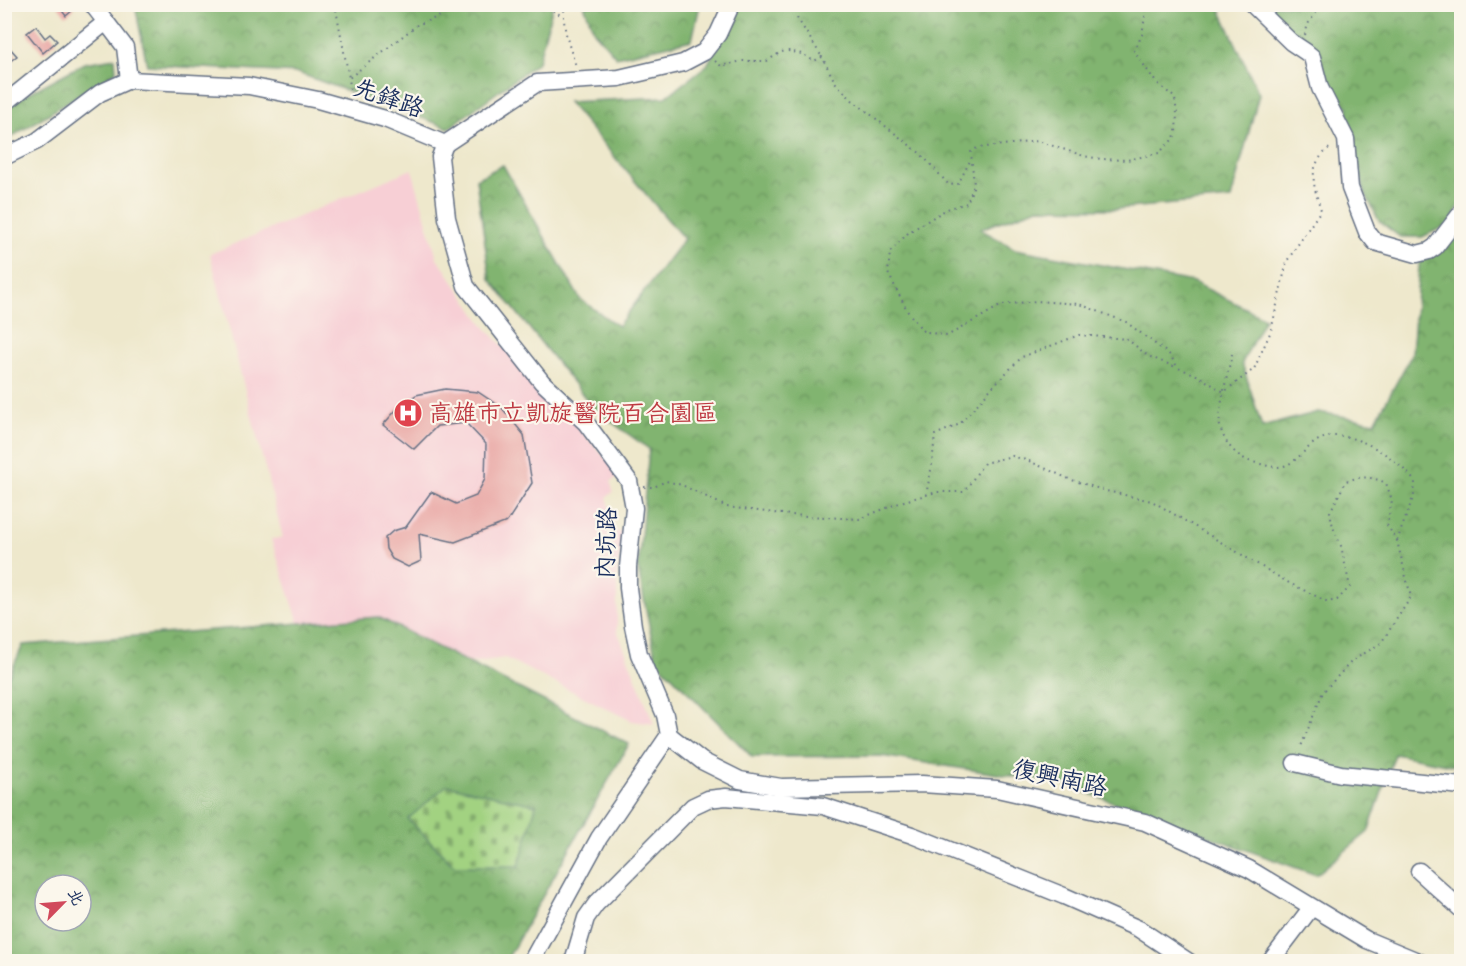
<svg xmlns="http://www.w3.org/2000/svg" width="1466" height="966" viewBox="0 0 1466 966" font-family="'Indie Flower','LXGW WenKai TC',sans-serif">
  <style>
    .built { fill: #f7cfd5 }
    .forest { fill: url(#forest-crowns); stroke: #4e7266; stroke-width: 1.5; fill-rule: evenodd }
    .cemetery { fill: url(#cemetery-stones); stroke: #5e8070; stroke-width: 1.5 }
    .building { fill: #e9a7a5 }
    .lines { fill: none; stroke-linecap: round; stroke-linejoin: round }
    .minor-casing { stroke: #657084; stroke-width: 19 }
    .path { stroke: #657084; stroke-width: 2; stroke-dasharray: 1.5 4.5; stroke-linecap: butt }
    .minor { stroke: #fff; stroke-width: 16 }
    .labels { text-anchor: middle; stroke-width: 4.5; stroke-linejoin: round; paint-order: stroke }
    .street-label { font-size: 24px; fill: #1b2f5e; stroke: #fbf7ec }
    .health-label { font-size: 24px; fill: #be3a42; stroke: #fbf7ec; text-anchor: start }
  </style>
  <defs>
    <pattern id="forest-crowns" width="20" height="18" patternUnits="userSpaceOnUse" patternTransform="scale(1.5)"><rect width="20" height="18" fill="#81b46f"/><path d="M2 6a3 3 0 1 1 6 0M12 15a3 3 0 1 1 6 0" fill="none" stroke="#69935e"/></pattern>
    <pattern id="cemetery-stones" width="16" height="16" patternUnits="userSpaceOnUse" patternTransform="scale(1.5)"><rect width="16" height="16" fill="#a2d281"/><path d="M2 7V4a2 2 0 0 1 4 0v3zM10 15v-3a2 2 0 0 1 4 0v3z" fill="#83ab6d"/></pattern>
  </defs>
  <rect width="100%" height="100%" fill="#fbf7ec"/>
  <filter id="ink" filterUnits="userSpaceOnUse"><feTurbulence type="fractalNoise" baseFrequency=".0167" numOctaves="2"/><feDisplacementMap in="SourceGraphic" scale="12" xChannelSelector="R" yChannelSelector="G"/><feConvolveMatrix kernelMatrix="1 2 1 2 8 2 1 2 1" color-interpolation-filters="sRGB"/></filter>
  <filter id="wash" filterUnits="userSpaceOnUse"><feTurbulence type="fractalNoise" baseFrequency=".008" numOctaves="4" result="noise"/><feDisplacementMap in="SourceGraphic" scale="24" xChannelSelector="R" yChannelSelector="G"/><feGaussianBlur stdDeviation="1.35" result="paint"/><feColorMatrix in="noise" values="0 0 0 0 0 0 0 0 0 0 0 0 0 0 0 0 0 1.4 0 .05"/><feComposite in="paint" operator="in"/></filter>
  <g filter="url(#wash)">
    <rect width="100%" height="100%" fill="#eee8cc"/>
    <path class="built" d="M412,169L437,258L486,328L614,467L618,476L611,482L613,492L607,497L616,532L624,531L617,569V630L654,724L632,721L505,658L319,683L271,539L283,538L210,254Z"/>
    <g class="forest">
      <path d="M135,5V4L553,5L538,62L449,128L298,73L147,65Z"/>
      <path d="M584,5H700L692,40L616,57L594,31Z"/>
      <path d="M736,5H1218L1259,94L1231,199L1116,209L1038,208L980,229L1015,249L1193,282L1265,318L1242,363L1262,427L1318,412L1375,422L1412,354L1420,254L1461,227V767L1395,754L1368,832L1316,875L1063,784L881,756L752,757L656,660L638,569L649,449L595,410L490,279L476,179L503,165L580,299L618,326L684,239L568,102L666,97L707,65L736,11Z"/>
      <path d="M1261,5H1461V202L1450,224L1422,237H1400L1379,221L1364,191L1348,115V106L1343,105L1323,68Z"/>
      <path d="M115,58L116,72L5,141V106L85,63Z"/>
      <path d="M378,617L629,744L506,961L5,962V685L23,645ZM45,885H81V921H45Z"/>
    </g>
    <path class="cemetery" d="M447,785L536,805L519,866H455L408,819Z"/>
    <g id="blocks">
      <g class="building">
        <path d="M57,4H70L74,9L66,16Z"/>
        <path d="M36,26L45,38L50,34L57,41L43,53L27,33Z"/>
        <path d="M9,47L17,56L4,66V51Z"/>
        <path d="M445,389L478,392L502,408L524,435L532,483L507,522L455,542L419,534L421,561L408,567L392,559L386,549L385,538L393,531L406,527L431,492L456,504L476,496L485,479L486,444L466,423L437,426L414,449L383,425L397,409L416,395Z"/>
      </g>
    </g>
  </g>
  <g filter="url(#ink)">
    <use href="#blocks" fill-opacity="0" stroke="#657084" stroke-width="1.5"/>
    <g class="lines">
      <g class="minor-casing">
        <g id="minor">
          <path d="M92,4L106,22"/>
          <path d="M1252,4L1291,42L1306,52L1312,57L1320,88L1346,139L1350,188L1367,232L1375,242L1417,254L1429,251L1435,247L1462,212"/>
          <path d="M4,104L106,22L125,47L129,80"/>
          <path d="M445,144L440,157L447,218L466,286L542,382L586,423L629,481L634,508L628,567V588L633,626L639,654L665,715L669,735L599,838L531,962"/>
          <path d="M4,157L37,141L100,93L129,80L249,86L318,100L385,119L445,144L537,83L619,78L683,63L704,52L718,34L729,10V4"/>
          <path d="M669,735L702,761L740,780L781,787L922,784L997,789L1145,822L1249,869L1367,940L1420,962"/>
          <path d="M1295,763L1341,774L1462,786"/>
          <path d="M1419,871L1462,910"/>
          <path d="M573,962L586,918L596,904L693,806L708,799L726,797L823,806L912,835L1064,896L1139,929L1189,962"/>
          <path d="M1270,962L1311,908"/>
        </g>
      </g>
      <g class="path">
        <path d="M335,4L349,78"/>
        <path d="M543,4L562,16"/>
        <path d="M565,4C561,25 569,46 576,66"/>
        <path d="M1147,4L1142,35L1134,51L1155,81L1175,98L1177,114L1176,132L1174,138L1159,153L1127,160L1101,159L1084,156L1038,141L977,148L971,152L974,185L967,203L947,209L909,232L890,252L888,273L908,312L923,331L947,336L1002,305L1036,301L1079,304L1126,322L1170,355L1178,368L1195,374L1224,392L1254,369L1271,331L1287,261L1321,210C1312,182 1307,165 1332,146"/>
        <path d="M797,18L822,57"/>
        <path d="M1305,35L1308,24L1322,4"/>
        <path d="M715,61L721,66L742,61H767L781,52L788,51L802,54L814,61L822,57L835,82L851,99L921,154L949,185L958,184L971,159"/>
        <path d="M351,95L349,78L417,25L472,4"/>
        <path d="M1232,354C1229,368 1217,415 1220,426C1224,443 1236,457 1252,462C1263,464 1273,469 1284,466C1299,461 1307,445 1321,439C1351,426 1399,459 1415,482L1414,495L1397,541"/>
        <path d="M644,487H654L666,481L682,485L727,507L791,515L859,519L904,501L937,492H964L984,463L1012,456L1029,461L1069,479L1106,491L1152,501L1289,583L1328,602L1337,600L1350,587L1341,546L1333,527L1330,512L1346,481C1361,476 1371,476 1386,483L1392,500L1387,525L1397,541L1411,597L1381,643L1352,661L1323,692L1300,749"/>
        <path d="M926,495L932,465L935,435L960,424L994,385L1022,357L1079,335L1127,339L1148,356L1178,368"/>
      </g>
      <use href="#minor" class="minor"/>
    </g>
  </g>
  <defs>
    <g id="hospital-disc" transform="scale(1.5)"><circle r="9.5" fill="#e0444e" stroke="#fbf7ec"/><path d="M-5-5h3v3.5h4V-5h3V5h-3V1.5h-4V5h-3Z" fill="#fff"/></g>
  </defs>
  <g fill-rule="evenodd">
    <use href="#hospital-disc" x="408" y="413"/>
  </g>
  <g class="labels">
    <g class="street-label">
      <text transform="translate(389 98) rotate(19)" y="8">先鋒路</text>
      <text transform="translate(606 543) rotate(-88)" y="8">內坑路</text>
      <text transform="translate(1060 778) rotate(12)" y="8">復興南路</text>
    </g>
    <g class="health-label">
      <text x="429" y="421">高雄市立凱旋醫院百合園區</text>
    </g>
  </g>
  <rect width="1466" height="966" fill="none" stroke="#fbf7ec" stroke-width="24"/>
  <g transform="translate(63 903) rotate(65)"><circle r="28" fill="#fbf7ec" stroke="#a1a7b3" stroke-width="1.5"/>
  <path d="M0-4.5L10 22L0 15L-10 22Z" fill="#d1495b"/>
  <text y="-9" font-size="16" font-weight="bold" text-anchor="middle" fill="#1b2f5e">北</text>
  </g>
</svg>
